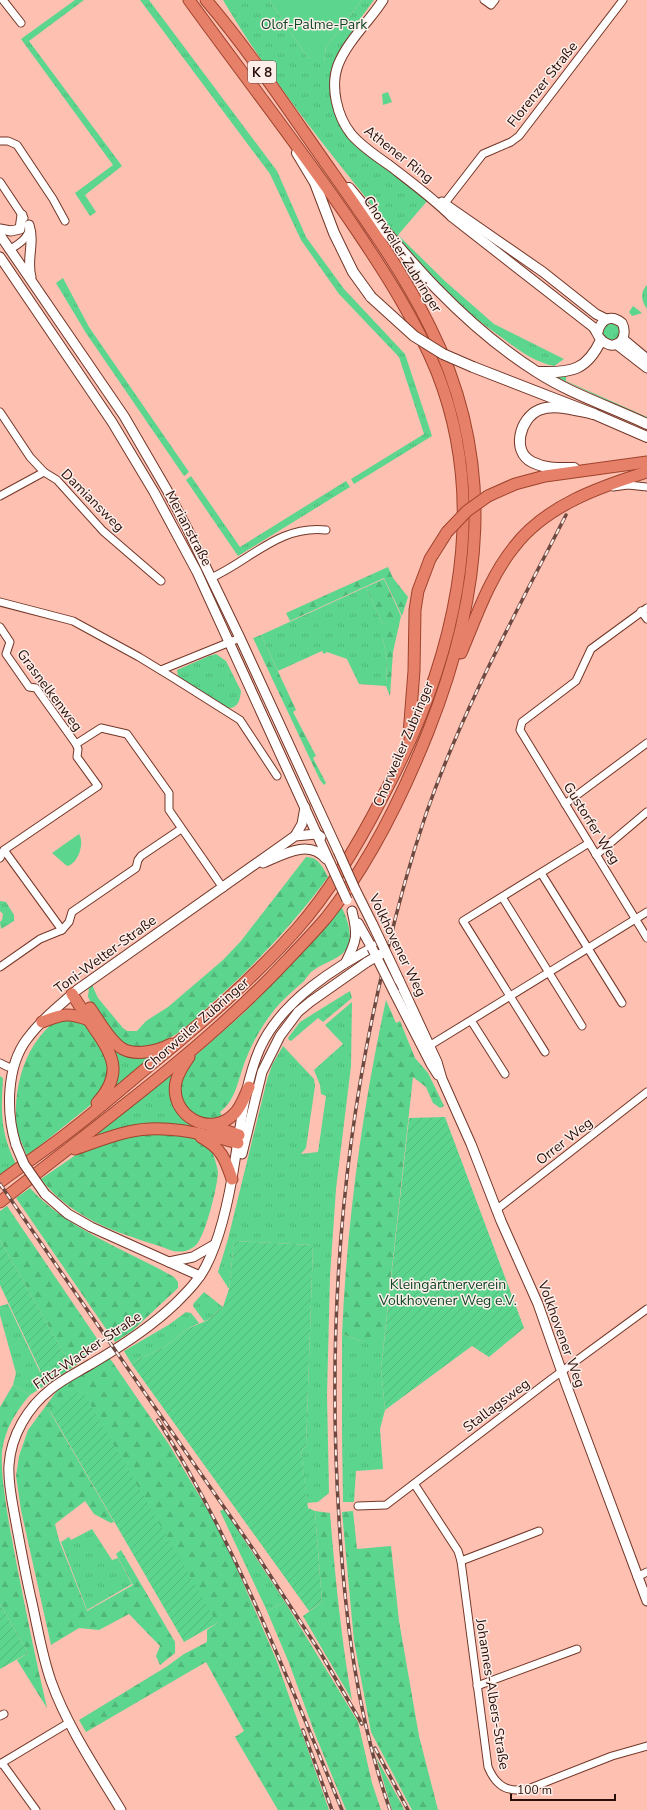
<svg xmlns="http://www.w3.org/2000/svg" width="647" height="1810" viewBox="0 0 647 1810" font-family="'Nunito Sans',sans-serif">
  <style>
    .grass { fill: url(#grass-tufts) }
    .forest { fill: url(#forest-firs) }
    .park { fill: #5cd68e }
    .garden { fill: url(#garden-furrows) }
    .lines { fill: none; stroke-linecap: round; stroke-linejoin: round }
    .minor-casing { stroke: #743627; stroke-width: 9 }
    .tertiary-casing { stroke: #743627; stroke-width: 11 }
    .secondary-casing { stroke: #743627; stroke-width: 12 }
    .trunk-casing { stroke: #9f432e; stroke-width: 13 }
    .minor { stroke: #fff; stroke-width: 7 }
    .tertiary { stroke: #fff; stroke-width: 9 }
    .secondary { stroke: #fff; stroke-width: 10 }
    .trunk { stroke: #e68068; stroke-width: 11 }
    .rail-casing { stroke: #6e4940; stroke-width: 3.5 }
    .rail { stroke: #feeee9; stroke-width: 2; stroke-dasharray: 6; stroke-linecap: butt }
    .tertiary-bridge-casing { stroke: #743627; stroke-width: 11; stroke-linecap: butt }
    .secondary-bridge-casing { stroke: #743627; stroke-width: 12; stroke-linecap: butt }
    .trunk-bridge-casing { stroke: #9f432e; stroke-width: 13; stroke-linecap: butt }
    .tertiary-bridge { stroke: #fff; stroke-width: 9 }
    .secondary-bridge { stroke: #fff; stroke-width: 10 }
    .trunk-bridge { stroke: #e68068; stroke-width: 11 }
    .labels { text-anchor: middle; stroke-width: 3; stroke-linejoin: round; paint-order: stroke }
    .shield { fill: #feeee9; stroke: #68514c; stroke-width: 1 }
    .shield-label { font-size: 13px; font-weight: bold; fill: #280e08 }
    .park-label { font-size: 14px; fill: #114629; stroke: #feeee9 }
    .street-label { font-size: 14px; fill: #280e08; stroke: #feeee9 }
  </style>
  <defs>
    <pattern id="grass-tufts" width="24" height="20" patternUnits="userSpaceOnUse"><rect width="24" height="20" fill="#5cd68e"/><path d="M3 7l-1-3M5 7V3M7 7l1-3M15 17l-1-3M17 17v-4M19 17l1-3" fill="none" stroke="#50b679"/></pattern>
    <pattern id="forest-firs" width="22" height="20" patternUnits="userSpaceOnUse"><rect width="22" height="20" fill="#5cd68e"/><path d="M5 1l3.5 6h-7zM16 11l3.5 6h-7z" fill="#50b679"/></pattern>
    <pattern id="garden-furrows" width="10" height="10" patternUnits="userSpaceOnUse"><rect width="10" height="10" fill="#5cd68e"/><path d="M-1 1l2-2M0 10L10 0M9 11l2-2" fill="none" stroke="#50b679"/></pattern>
  </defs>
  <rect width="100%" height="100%" fill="#fdc0b1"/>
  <g class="grass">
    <path d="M75,0H84L29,41L122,166L85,195L96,212L90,216L75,193L113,165L21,39Z"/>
    <path d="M140,0H149L277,171L306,237L344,289L405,354L432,436L354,484L351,479L424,434L399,357L339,294L301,240L270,174Z"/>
    <path d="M223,0H269L307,57L324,63L326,47L362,0H374L360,19L336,58L331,76V96L333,108L347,136L376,161L428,200L398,235L446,282L494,324L564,359L554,366C534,362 517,349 501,337C480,322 458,305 440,287C412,258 388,225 363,194C313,132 264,69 223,0Z"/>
    <path d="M63,278L89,327L189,472L184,476L86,333L56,283Z"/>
    <path d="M647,285V309C641,301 640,292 647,285Z"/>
    <path d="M633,306L642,313L632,316L629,312Z"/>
    <circle cx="611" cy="332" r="9"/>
    <path d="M566,375V381L647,417V419L554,376Z"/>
    <path d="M191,476L240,547L346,481L350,487L238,556L186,480Z"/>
    <path d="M366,587L383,625V638L387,660L386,686L359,684L347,659L327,652L324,654L322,651L278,671L261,635Z"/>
    <path d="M216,654L226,661L241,691C240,700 238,709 227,708L178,677L177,670L209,656Z"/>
    <path d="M0,901L6,902L14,915V921L1,929L0,922L2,920L3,914L0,911Z"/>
    <path d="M350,991L352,998L323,1022L318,1018L291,1041L289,1040L288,1038L300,1022Z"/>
    <path d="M352,1002L351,1066L336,1189L330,1276L327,1395L329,1493L318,1502L307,1503L301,1451L306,1446L313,1245L234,1241L229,1289L218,1272L228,1239L267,1080L272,1065L283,1046L314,1079L315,1086L306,1148L301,1154L318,1152L326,1096L321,1094L320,1085L314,1070L343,1044L325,1025Z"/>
    <path d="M116,1048L159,1053L106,1099L112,1052Z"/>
    <path d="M180,1063L225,1132L204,1131L80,1146Z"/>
    <path d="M0,1076L3,1078C1,1112 0,1132 16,1164L0,1176Z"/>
    <path d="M204,1292L223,1307L208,1320L204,1321L193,1306L194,1303Z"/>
    <path d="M8,1304L40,1372L66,1357L72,1368L30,1395L13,1385L16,1373L0,1315V1306Z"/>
    <path d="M186,1312L191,1313L199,1323L187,1329L166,1346L131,1363L124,1351L170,1324Z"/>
    <path d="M342,1334L361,1341H384L381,1369L385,1410L380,1429L383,1469L356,1471L354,1502H343L342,1433Z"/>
    <path d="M224,1509L285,1602L267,1611L220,1511Z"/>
    <path d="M92,1529L112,1560L118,1558L132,1584L87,1610L61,1542L69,1537L71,1540Z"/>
  </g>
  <g class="forest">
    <path d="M388,567L393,578L408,597L402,616L384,578L290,621L286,613Z"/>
    <path d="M384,579L401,616L393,652L390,696L386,686L387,660L383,638V625L366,587Z"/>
    <path d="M261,635L296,710L293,712L316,756L313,758L326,783L324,785L320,780L253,638Z"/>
    <path d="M306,857C319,857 323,868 328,877C294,923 256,964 213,1002C199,1016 184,1031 166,1040C156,1046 143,1049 131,1046C114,1042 96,1012 88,997L89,987L92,985L98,998L123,1028L127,1031H137L146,1021L168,1007L223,960L241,941Z"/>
    <path d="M341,906C347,918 357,942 342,954C333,961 321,964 311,972C308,975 306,979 303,982C293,991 283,999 275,1009C263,1024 253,1041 246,1059C238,1078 237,1099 220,1112L223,1118L212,1121L188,1114L177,1088L194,1057L245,1012L292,964L315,939Z"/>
    <path d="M386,1000L396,1023L400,1021L415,1058L428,1073L444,1106L440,1108L433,1103L426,1087L413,1077L384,1341H361L342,1334C347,1222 362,1110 386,1000Z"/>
    <path d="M57,1020H83L106,1049L111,1072L98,1099L27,1156L21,1141L19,1142C10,1100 20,1047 57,1020Z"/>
    <path d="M164,1133L202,1140L217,1151L213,1154C215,1160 217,1166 218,1172C218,1185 205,1237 196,1245C189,1252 179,1253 170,1250C158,1245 145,1242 132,1237C98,1226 63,1208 41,1179L83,1150L121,1135Z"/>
    <path d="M30,1188C68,1230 125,1249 174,1277L178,1282V1288L132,1331L115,1342L16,1198Z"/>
    <path d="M7,1206L102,1346L72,1368L0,1240V1211Z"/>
    <path d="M109,1357L168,1443L209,1512L231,1555L276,1659L329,1810H278L235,1737L244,1731L206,1662L86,1732L79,1720L166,1667L184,1654L207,1642V1630L217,1623L49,1410L114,1522L111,1523L94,1514L85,1501L55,1524L59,1540L87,1611L133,1585L116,1554L121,1550L175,1642V1653L160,1665L156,1656L160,1646L129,1614L99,1630L79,1628L51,1645L21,1510L16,1476L19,1456L28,1430L59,1388Z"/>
    <path d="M13,1385L30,1395C16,1411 5,1429 2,1451C0,1479 10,1528 15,1556C25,1607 35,1657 47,1708L17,1660L28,1653L0,1604V1407Z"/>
    <path d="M315,1511L330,1513C335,1575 341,1638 352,1700L303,1616L322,1602Z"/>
    <path d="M353,1511L357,1549L391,1546L399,1621L419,1736L438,1810H412L371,1732L354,1641L342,1512Z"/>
    <path d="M285,1602L358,1722L372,1783L381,1810H346L315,1734L289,1663L267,1611Z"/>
    <path d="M376,1757L403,1807L404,1810H392Z"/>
  </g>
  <g class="park">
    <path d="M269,0H362L326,47L324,64L307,57Z"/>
    <path d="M388,92L392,102L383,105L382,94Z"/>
    <path d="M323,616L329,632L322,635L316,620Z"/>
    <path d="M79,834C85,843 78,864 67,866L52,853Z"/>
  </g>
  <g class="garden">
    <path d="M445,1117L524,1328L489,1357L472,1346L385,1410L381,1369L409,1118Z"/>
    <path d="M0,1240L66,1357L41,1372L0,1285Z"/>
    <path d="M234,1241L313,1245L306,1446L301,1451L308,1508L315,1511L322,1602L309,1611L131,1363L166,1346L187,1329L208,1320L223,1307L229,1289Z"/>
    <path d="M82,1390L217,1623L184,1642L49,1409Z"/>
    <path d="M0,1604L28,1653L0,1669Z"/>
  </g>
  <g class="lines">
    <g class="minor-casing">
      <g id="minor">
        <path d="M3,0L21,23"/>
        <path d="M484,0L491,5L495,0"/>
        <path d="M0,141H8L17,145L53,199L65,221"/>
        <path d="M0,182L24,218"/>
        <path d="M444,209L445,203L483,154L511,142L519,136L623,0"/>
        <path d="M9,250C17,245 28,239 29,229"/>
        <path d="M0,412L30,457L44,472L57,480L103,531L161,581"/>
        <path d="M613,487L628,485L647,487"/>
        <path d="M0,496L44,472"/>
        <path d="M211,578C251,560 279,525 326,530"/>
        <path d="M0,602L73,621L139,657L175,679L240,720L277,776"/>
        <path d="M647,608L591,649L576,681L522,722L520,730L647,938"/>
        <path d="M641,611L647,619"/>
        <path d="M0,627L10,642L6,654L29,687L36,688L76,744L78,749L77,757L98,786L4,850L0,858"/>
        <path d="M161,670L240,638"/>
        <path d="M76,744L101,728L127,734L169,793V810L223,888"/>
        <path d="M565,804L647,743"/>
        <path d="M4,850L62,930"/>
        <path d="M596,855L647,812"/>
        <path d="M541,873L622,1003"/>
        <path d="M502,897L582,1026"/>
        <path d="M0,967L40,939L62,930L69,922L72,912L136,868L138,860L141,856L181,829"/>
        <path d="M472,1022L505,1074"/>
        <path d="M428,1050L429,1046L647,912"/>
        <path d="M545,1052L463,921L589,843"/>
        <path d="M0,1063L8,1067H14"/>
        <path d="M496,1210L647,1092"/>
        <path d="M415,1485L458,1551L461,1561L488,1767C496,1786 507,1793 528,1789L612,1756L647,1746"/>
        <path d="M358,1506L386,1505L550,1380L647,1309"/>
        <path d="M461,1561L539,1531"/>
        <path d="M637,1577L647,1572"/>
        <path d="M477,1686L577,1649"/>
        <path d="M0,1716L4,1714"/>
        <path d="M2,1763L36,1810"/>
        <path d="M0,1764L70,1722"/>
      </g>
    </g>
    <g class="tertiary-casing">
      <g id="tertiary">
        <path d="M383,0C369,22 348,40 338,65C330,87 337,116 351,134C361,146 376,156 389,165C411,182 433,198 452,217L593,327C597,331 598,339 604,342C618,352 629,336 622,323C611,314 601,319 598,332"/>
        <path d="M442,202L543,272L596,314L606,319"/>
        <path d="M29,225C35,243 26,260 31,277"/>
        <path d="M0,229L11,231L20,229L22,215"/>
        <path d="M0,235L124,416L167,490L187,528L240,638L338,851"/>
        <path d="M0,257L112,422L154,492L197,572L330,863"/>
        <path d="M623,339L647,359"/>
        <path d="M616,344L647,368"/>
        <path d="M295,836L302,824L305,807"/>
        <path d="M263,863C284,854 309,839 326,859"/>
        <path d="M355,889L373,925"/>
        <path d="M358,923L372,948"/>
        <path d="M346,962C357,940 358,935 352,911"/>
        <path d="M399,980L437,1062L442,1079L471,1144L501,1221L538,1304L566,1384L647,1601"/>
        <path d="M394,992L431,1064L438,1075"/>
        <path d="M16,1145C6,1113 6,1067 27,1039C41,1020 59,1006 77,990L295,836L317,834L321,837"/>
        <path d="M242,1154L262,1072L280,1036L298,1012L310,1002L367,962"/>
        <path d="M45,1194L68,1214L91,1227L200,1276"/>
        <path d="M169,1262L193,1257L214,1245"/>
        <path d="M121,1810C96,1769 67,1726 51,1681C41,1653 37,1623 30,1594C24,1567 19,1539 14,1512C11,1496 8,1481 9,1465C11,1435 28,1407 51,1389C63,1379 78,1372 91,1364C122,1346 151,1327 176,1303C187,1292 199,1280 206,1266C221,1237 230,1193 235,1160C241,1123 245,1083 260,1048C282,1000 337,966 381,943"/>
      </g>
    </g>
    <g class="secondary-casing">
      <g id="secondary">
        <path d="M297,153L315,183L334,233L353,272L371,297"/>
        <path d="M349,188C406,257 461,324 537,372C571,394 611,407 647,424"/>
        <path d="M473,367L594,414L647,437"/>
        <path d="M540,372C572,373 587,370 601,340"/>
        <path d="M574,468C559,468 546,469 532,462C511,451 520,418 539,410C555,403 577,411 594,414"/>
      </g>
    </g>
    <g class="trunk-casing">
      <g id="trunk">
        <path d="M488,496L515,484L545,476L647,462"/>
        <path d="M461,653C476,618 489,578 514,547C545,506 599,487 647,472"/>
        <path d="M409,734L414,671L415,610L418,591L430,559L447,532"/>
        <path d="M72,994C79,1005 87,1017 94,1028C114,1056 123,1074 97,1103"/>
        <path d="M90,1008C98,1019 110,1042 123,1049C136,1056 158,1051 171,1044"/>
        <path d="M42,1022C63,1014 68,1012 89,1020"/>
        <path d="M189,1057C184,1064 178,1073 176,1082C169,1115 210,1139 234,1114C241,1108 245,1095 249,1087"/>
        <path d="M211,1126L239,1135"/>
        <path d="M201,1137C221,1148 225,1158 232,1179"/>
        <path d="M75,1149C93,1143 110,1136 128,1132C164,1123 203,1134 238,1143"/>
        <path d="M0,1182C23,1165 47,1149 70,1131C95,1112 119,1091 143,1071C197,1027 250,982 297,929C332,889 359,843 383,796C452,667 493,514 437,372C416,321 386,274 355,228C302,150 244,76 189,0"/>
        <path d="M0,1202C92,1129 188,1061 271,977C289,958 309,938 326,918C370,863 402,797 428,732C482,596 498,462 430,327C403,272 367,222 332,172C291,114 252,54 206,0"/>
      </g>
    </g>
    <use href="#minor" class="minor"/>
    <use href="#tertiary" class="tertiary"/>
    <use href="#secondary" class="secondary"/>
    <use href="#trunk" class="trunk"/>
    <g class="rail-casing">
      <g id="rail">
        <path d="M0,1184L253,1549L320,1652L362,1724"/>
        <path d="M158,1420C235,1542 287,1677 342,1810"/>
        <path d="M303,1730L332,1810"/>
        <path d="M375,1748L408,1810"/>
        <path d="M390,1810C357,1716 345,1618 339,1519C327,1330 341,1141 386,957C397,909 410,861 426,814C462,710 516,613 566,515"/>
      </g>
    </g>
    <use href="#rail" class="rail"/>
    <g class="tertiary-bridge-casing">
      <g id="tertiary-bridge">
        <path d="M338,851L355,889"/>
        <path d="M330,863L347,900"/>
        <path d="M373,925L399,980"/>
        <path d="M372,948L394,992"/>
        <path d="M367,962L381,954"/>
        <path d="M16,1145L24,1164L45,1194"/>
      </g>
    </g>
    <g class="secondary-bridge-casing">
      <path id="secondary-bridge" d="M371,297L414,336L443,354L473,367"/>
    </g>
    <g class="trunk-bridge-casing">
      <path id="trunk-bridge" d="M447,532L467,511L488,496"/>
    </g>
    <use href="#tertiary-bridge" class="tertiary-bridge"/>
    <use href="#secondary-bridge" class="secondary-bridge"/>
    <use href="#trunk-bridge" class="trunk-bridge"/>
  </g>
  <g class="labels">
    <rect class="shield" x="248" y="61" width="28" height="22" rx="3"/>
    <g class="shield-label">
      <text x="262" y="77">K 8</text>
    </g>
    <g class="park-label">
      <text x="314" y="29">Olof-Palme-Park</text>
      <text x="448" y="1289">Kleingärtnerverein<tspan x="448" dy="16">Volkhovener Weg e.V.</tspan></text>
    </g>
    <g class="street-label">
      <text transform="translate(542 84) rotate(-52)" y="5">Florenzer Straße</text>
      <text transform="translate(399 154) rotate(38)" y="5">Athener Ring</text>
      <text transform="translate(403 254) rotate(58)" y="5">Chorweiler Zubringer</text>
      <text transform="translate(93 500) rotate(45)" y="5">Damiansweg</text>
      <text transform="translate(189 528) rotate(62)" y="5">Merianstraße</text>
      <text transform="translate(50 690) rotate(53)" y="5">Grasnelkenweg</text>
      <text transform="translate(403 744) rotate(-67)" y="5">Chorweiler Zubringer</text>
      <text transform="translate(592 823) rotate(58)" y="5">Gustorfer Weg</text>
      <text transform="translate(398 945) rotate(64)" y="5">Volkhovener Weg</text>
      <text transform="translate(105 954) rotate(-36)" y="5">Toni-Welter-Straße</text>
      <text transform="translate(196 1024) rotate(-41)" y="5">Chorweiler Zubringer</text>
      <text transform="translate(564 1141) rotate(-38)" y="5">Orrer Weg</text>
      <text transform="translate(562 1334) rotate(70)" y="5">Volkhovener Weg</text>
      <text transform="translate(87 1350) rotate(-34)" y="5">Fritz-Wacker-Straße</text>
      <text transform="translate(496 1405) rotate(-37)" y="5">Stallagsweg</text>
      <text transform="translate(493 1694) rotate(81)" y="5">Johannes-Albers-Straße</text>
    </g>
  </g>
  <path d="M511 1794v6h104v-6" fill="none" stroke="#280e08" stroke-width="2"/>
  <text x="517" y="1794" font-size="12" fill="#280e08" stroke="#feeee9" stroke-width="3" paint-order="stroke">100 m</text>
</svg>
